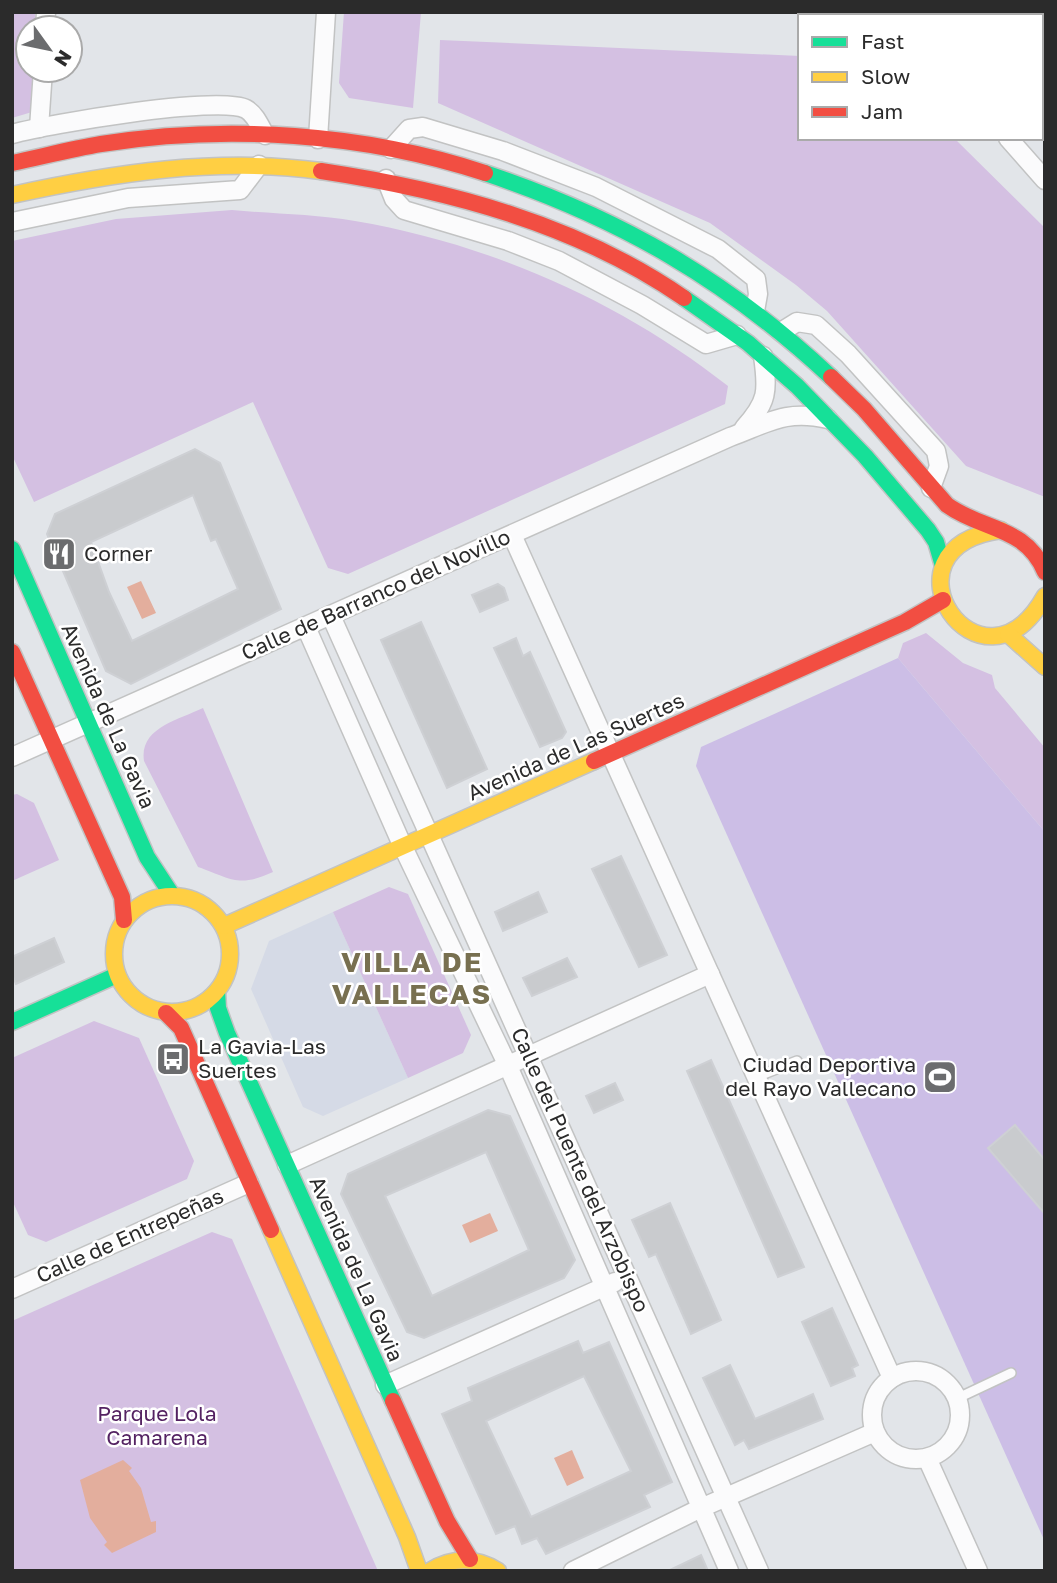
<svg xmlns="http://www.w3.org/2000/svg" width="1057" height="1583" viewBox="0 0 1057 1583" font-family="'Golos Text',sans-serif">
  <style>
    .education { fill: #d5dae6 }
    .green { fill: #d4c0e2 }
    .pitch { fill: #ccbee6 }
    .water { fill: #e3ae9d }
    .building { fill: #c9cbce; stroke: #ced0d4; stroke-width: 2; fill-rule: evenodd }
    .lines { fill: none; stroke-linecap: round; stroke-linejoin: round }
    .lane-casing { stroke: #c2c3c3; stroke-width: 12 }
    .street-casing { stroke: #c2c3c3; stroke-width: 21 }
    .fast-casing { stroke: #c2c3c3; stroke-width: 19 }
    .slow-casing { stroke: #c2c3c3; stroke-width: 19 }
    .jam-casing { stroke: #c2c3c3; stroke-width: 19 }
    .lane { stroke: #fbfbfc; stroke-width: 9 }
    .street { stroke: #fbfbfc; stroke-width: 18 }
    .fast { stroke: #16e098; stroke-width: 16 }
    .slow { stroke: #ffcf43; stroke-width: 16 }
    .jam { stroke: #f24e42; stroke-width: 16 }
    .labels { text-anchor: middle; stroke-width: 5; stroke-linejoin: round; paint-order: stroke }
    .poi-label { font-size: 21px; fill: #2b2b2b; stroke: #fff; text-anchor: start }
    .street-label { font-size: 21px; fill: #2b2b2b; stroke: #fff }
    .park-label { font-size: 21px; fill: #542262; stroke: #fff }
    .district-label { font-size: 28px; font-weight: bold; letter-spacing: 2px; fill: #787050; stroke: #fff }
  </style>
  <rect width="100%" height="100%" fill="#e2e5e9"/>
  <path class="education" d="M333,912L408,1078L323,1116L303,1107L251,989L269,941Z"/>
  <g class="green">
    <path d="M12,12H35V28H28V70H33L32,112L12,118Z"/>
    <path d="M344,12H421L413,108L349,98L339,83Z"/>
    <path d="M440,40L800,56V138H954L1045,228V497L966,466L827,311L796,285L710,223L438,103Z"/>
    <path d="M232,210C273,214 315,214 355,221C490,244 620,301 728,386L725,404L348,574L328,568L253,402L34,502L12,455V241L116,219Z"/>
    <path d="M926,633L963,663L992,675L995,688L1045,748V832L898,658L903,643Z"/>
    <path d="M203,708L273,872C238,888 232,879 198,867L144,761C139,728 178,720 203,708Z"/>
    <path d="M17,794L34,803L59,860L12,881V795Z"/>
    <path d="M389,887L408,894L471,1035L463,1053L408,1078L333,912Z"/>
    <path d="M94,1021L139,1038L194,1161L187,1179L46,1242L28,1235L12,1200V1058Z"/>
    <path d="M212,1232L232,1239L378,1571H12V1321Z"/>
  </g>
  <path class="pitch" d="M898,658L1045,832V1542L696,766L701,747Z"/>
  <g class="water">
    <path d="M141,581L156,613L142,619L127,587Z"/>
    <path d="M490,1213L498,1231L470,1243L462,1225Z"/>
    <path d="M572,1450L584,1478L567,1486L554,1458Z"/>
    <path d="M123,1460L132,1468L129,1471L141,1488L151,1522L156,1521V1532L112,1553L104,1545L107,1542L90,1518L80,1480Z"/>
  </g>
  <g class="building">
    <path d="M195,449L220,463L281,609L131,684L106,671L47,534L55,514ZM193,495L211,541L216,539L238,589L132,641L109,592L91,542Z"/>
    <path d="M498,584L504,588L508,600L480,612L472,595Z"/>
    <path d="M421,622L487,769L447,788L381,640Z"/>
    <path d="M516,638L523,656L530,652L566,732L562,738L540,747L494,648Z"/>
    <path d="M621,856L667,955L639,967L592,869Z"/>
    <path d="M538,892L547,912L503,931L495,912Z"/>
    <path d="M54,938L64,962L16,984L12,975V957Z"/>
    <path d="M567,958L577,977L532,996L523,978Z"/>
    <path d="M711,1060L804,1267L778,1277L687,1071Z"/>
    <path d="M615,1083L623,1100L594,1113L586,1096Z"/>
    <path d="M488,1110L510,1116L575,1260L564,1278L424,1338L407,1332L341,1194L348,1174ZM486,1152L529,1250L432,1296L385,1196Z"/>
    <path d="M1015,1125L1045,1160V1214L988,1148Z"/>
    <path d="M670,1203L721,1320L691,1334L656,1254L649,1257L632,1220Z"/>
    <path d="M832,1308L858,1365L852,1368L855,1376L831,1386L802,1322Z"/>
    <path d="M578,1341L583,1353L609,1342L672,1482L644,1495L650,1507L546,1554L537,1538L522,1544L515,1526L496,1534L442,1414L472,1401L468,1388ZM584,1376L631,1471L531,1517L486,1421Z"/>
    <path d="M730,1365L755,1419L813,1394L823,1419L749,1449L744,1440L735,1445L703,1378Z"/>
    <path d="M701,1555L708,1571H668Z"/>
  </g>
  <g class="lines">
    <g class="lane-casing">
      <g id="lane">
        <path d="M756,1077L797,1061"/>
        <path d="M958,1398L1011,1373"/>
      </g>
    </g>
    <g class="street-casing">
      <g id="street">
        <path d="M45,28L46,12"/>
        <path d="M39,128L43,70"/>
        <path d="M12,134C49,124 218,95 246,109C255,114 260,126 265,135"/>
        <path d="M1008,138L1045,180"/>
        <path d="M318,139L326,12"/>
        <path d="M391,149L409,129L423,127L503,151L596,187L718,249L756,279L758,294L755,311"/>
        <path d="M386,179L394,199L404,210L508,241L559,261L642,305L706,344L737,335"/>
        <path d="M12,222L128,198L240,190L259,165"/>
        <path d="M781,332L797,322L816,325L848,354L936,451L939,466L931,488"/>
        <path d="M744,428C768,402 768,391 763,356"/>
        <path d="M512,535L892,1378"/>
        <path d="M331,616L759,1571"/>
        <path d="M306,627L403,847L508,1066L729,1571"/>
        <path d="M12,757L730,437C768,423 786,409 828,419"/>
        <path d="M287,1165L710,974"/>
        <path d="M12,1289L249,1183"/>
        <circle cx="916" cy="1415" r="44"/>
        <path d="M385,1385L615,1282"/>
        <path d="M927,1458L978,1571"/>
        <path d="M573,1571L701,1508L875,1432"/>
      </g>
    </g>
    <g class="fast-casing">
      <g id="fast">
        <path d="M485,173C620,218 727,280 831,377"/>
        <path d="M684,298L748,343L797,386L865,456L928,530L936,542L943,566"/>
        <path d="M12,549L147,857L172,895"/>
        <path d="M217,991L218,1008L227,1033L393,1401"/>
        <path d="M12,1022L117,975"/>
      </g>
    </g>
    <g class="slow-casing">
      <g id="slow">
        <path d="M12,195C113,173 217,157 321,171"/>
        <path d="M1001,530C871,548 981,710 1045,596"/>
        <path d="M1008,634L1045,667"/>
        <circle cx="172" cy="954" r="58"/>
        <path d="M224,926L594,761"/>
        <path d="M271,1230L407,1537L419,1571"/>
        <path d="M430,1571C452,1557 476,1557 498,1571"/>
      </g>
    </g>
    <g class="jam-casing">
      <g id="jam">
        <path d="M12,163C41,157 71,149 101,144C226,124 364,133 485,173"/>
        <path d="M321,171C448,190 577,224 684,298"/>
        <path d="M831,377L864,409L947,505C983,531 1026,526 1045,572"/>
        <path d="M12,652L122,897L124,920"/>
        <path d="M594,761L905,622L943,600"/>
        <path d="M166,1013L181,1028L271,1230"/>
        <path d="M393,1401L447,1521L470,1559"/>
      </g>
    </g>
    <use href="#lane" class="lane"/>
    <use href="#street" class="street"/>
    <use href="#fast" class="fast"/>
    <use href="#slow" class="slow"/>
    <use href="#jam" class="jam"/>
  </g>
  <defs>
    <g id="restaurant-square" transform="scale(1.75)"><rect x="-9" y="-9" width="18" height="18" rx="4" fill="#6b6c6e" stroke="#fff"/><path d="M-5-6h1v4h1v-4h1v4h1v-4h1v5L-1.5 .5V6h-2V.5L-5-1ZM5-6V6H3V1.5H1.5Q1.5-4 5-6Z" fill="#fff"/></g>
    <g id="bus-square" transform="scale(1.75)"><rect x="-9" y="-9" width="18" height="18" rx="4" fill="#6b6c6e" stroke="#fff"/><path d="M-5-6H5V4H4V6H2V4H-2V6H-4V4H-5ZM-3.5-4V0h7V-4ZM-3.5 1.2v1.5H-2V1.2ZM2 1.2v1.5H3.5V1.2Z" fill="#fff"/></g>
    <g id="stadium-square" transform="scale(1.75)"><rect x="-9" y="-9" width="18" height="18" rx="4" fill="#6b6c6e" stroke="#fff"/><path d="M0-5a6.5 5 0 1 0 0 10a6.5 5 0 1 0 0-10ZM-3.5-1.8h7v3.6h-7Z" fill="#fff"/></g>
  </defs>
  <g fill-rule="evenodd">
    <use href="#restaurant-square" x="59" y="554"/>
    <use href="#bus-square" x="173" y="1059"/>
    <use href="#stadium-square" x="940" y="1077"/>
  </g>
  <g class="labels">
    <g class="poi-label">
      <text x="84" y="561">Corner</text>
      <text x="198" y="1054">La Gavia-Las<tspan x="198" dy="24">Suertes</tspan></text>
      <text x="916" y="1072" text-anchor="end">Ciudad Deportiva<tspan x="916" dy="24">del Rayo Vallecano</tspan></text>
    </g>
    <g class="street-label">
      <text transform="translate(376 595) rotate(-24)" y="7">Calle de Barranco del Novillo</text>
      <text transform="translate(108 716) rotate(66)" y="7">Avenida de La Gavia</text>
      <text transform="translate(576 747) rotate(-24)" y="7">Avenida de Las Suertes</text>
      <text transform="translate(580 1170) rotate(66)" y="7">Calle del Puente del Arzobispo</text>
      <text transform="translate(130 1236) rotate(-24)" y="7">Calle de Entrepeñas</text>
      <text transform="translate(356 1269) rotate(66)" y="7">Avenida de La Gavia</text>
    </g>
    <g class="park-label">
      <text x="157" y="1421">Parque Lola<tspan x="157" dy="24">Camarena</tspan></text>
    </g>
    <g class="district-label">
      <text x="412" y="972">VILLA DE<tspan x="412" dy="32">VALLECAS</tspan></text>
    </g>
  </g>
  <rect width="1057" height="1583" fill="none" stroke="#2b2b2b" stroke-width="28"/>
  <rect x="798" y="14" width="245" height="126" fill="#ffffff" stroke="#aaaaaa" stroke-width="2"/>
  <rect x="812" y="37" width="35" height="10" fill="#16e098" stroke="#aaaaaa" stroke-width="2"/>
  <text x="861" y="49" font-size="21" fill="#2b2b2b">Fast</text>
  <rect x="812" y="72" width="35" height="10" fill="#ffcf43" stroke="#aaaaaa" stroke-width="2"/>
  <text x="861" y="84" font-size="21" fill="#2b2b2b">Slow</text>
  <rect x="812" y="107" width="35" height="10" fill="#f24e42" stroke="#aaaaaa" stroke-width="2"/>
  <text x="861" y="119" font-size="21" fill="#2b2b2b">Jam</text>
  <g transform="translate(49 49) rotate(123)"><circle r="33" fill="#ffffff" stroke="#aaaaaa" stroke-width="2"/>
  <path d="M0-5L12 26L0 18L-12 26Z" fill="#6b6c6e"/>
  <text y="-10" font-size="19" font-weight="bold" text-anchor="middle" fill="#2b2b2b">N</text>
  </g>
</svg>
